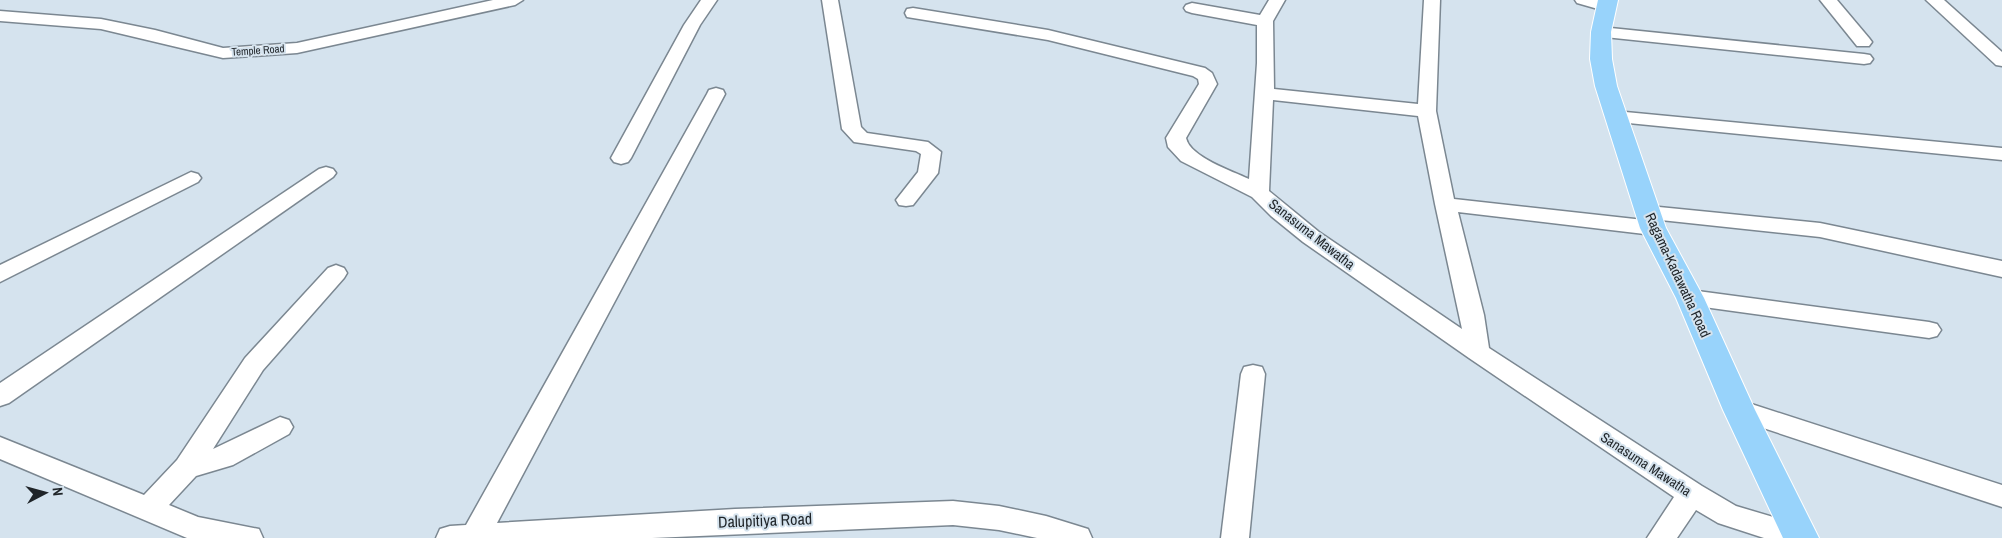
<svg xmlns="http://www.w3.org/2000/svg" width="2002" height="538" viewBox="0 0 2002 538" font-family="'Archivo Narrow',sans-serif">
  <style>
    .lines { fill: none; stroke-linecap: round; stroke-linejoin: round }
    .minor-casing { stroke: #7b8791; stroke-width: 3 }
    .major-casing { stroke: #fff; stroke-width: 2 }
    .minor { fill: #fff; fill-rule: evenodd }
    .major { fill: #98d3fb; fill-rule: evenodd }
    .labels { text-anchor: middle; stroke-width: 4; stroke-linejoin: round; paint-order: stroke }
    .far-street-label { font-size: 11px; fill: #1f2428; stroke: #d5e3ee }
    .street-label { font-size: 14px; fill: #1f2428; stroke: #d5e3ee }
    .near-street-label { font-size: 16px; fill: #1f2428; stroke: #d5e3ee }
  </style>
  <rect width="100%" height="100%" fill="#d5e3ee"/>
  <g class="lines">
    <g class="minor-casing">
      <g id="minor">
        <path d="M493,0H523L515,5L297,53L223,58L101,29L0,21V11L101,19L155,30L223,48L297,43Z"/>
        <path d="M701,0H717L700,25L631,158L628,162L621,164L614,162L611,158L684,25Z"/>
        <path d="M822,0H838L861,127L867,133L928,142L941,152L938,173L913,205L906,206L899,205L896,200L918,172L921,154L916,151L854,142L842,129Z"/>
        <path d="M1269,0H1285L1273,21L1274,89L1418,104L1424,0H1440L1436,111L1454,199L1653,221L1661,223L1664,228L1661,233L1653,235L1458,212L1484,315L1489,348L1702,486L1736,506L1810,528L1814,538H1764L1718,523L1696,510L1677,538H1647L1674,497L1469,358L1303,242L1271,216L1252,197L1181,161L1168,147L1166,138L1199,84L1198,79L1193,76L1048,40L913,18L907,17L905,13L907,9L913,8L1048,30L1205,68L1212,73L1217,84L1186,138C1190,157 1232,171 1249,179L1257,63V25L1192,13L1186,11L1184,8L1186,5L1192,3L1260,15ZM1273,100L1418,116L1435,204L1462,329L1319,232L1269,191Z"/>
        <path d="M1575,0H1602L1611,3L1613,6L1611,9L1605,11L1577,3Z"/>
        <path d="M1820,0H1837L1869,38L1872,42L1869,46H1857Z"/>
        <path d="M1926,0H1944L2002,52V66L1996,65Z"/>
        <path d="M1601,27L1864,54L1870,55L1873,59L1870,63L1864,64L1595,36L1592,32L1595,28Z"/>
        <path d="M716,88L723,90L725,94L497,523L735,509L953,501L999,506L1046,516L1088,529L1092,538H1037L999,530L953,525L652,538H436L440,529L450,526L466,525L707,94L709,90Z"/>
        <path d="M1615,111L2002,148V160L1608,121L1606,117L1608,113Z"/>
        <path d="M326,167L333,169L336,173L333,177L9,403L0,406V383L319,169Z"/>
        <path d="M191,172L198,174L201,178L198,182L0,282V265Z"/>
        <path d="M1649,206L1820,223L2002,261V277L1820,237L1642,218L1638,213L1642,208Z"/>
        <path d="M336,265L344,268L347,273L344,278L263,370L213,449L280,417L289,420L293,427L289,434L233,465L196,476L169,505L198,517L259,529L263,538H187L0,459V437L144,495L177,460L245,358L328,268Z"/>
        <path d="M1690,290L1929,322L1937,324L1941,330L1937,336L1929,338L1682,304L1678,298L1682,292Z"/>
        <path d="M1253,365L1262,367L1265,374L1249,538H1221L1241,374L1244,367Z"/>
        <path d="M1739,400L2002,485V507L1730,417L1726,410L1730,403Z"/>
      </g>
    </g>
    <g class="major-casing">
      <path id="major" d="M1598,0H1618L1611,32L1612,59L1617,86L1666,228L1704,298L1755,410L1819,538H1783L1723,410L1676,298L1640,228L1595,86L1590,59L1591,32Z"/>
    </g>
    <use href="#minor" class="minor"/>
    <use href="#major" class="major"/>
  </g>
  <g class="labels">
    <g class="far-street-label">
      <text transform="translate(258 50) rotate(-4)" y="4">Temple Road</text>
    </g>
    <g class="street-label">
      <text transform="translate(1312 234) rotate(38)" y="5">Sanasuma Mawatha</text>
      <text transform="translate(1678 275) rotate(65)" y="5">Ragama-Kadawatha Road</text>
      <text transform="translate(1646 464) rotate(33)" y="5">Sanasuma Mawatha</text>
    </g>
    <g class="near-street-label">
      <text transform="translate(765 520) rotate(-2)" y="6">Dalupitiya Road</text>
    </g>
  </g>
  <g transform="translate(45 493) rotate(84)" stroke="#d5e3ee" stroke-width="4" paint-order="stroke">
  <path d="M0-4L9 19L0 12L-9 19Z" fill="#1f2428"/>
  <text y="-8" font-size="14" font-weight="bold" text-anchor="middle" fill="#1f2428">N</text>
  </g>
</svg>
